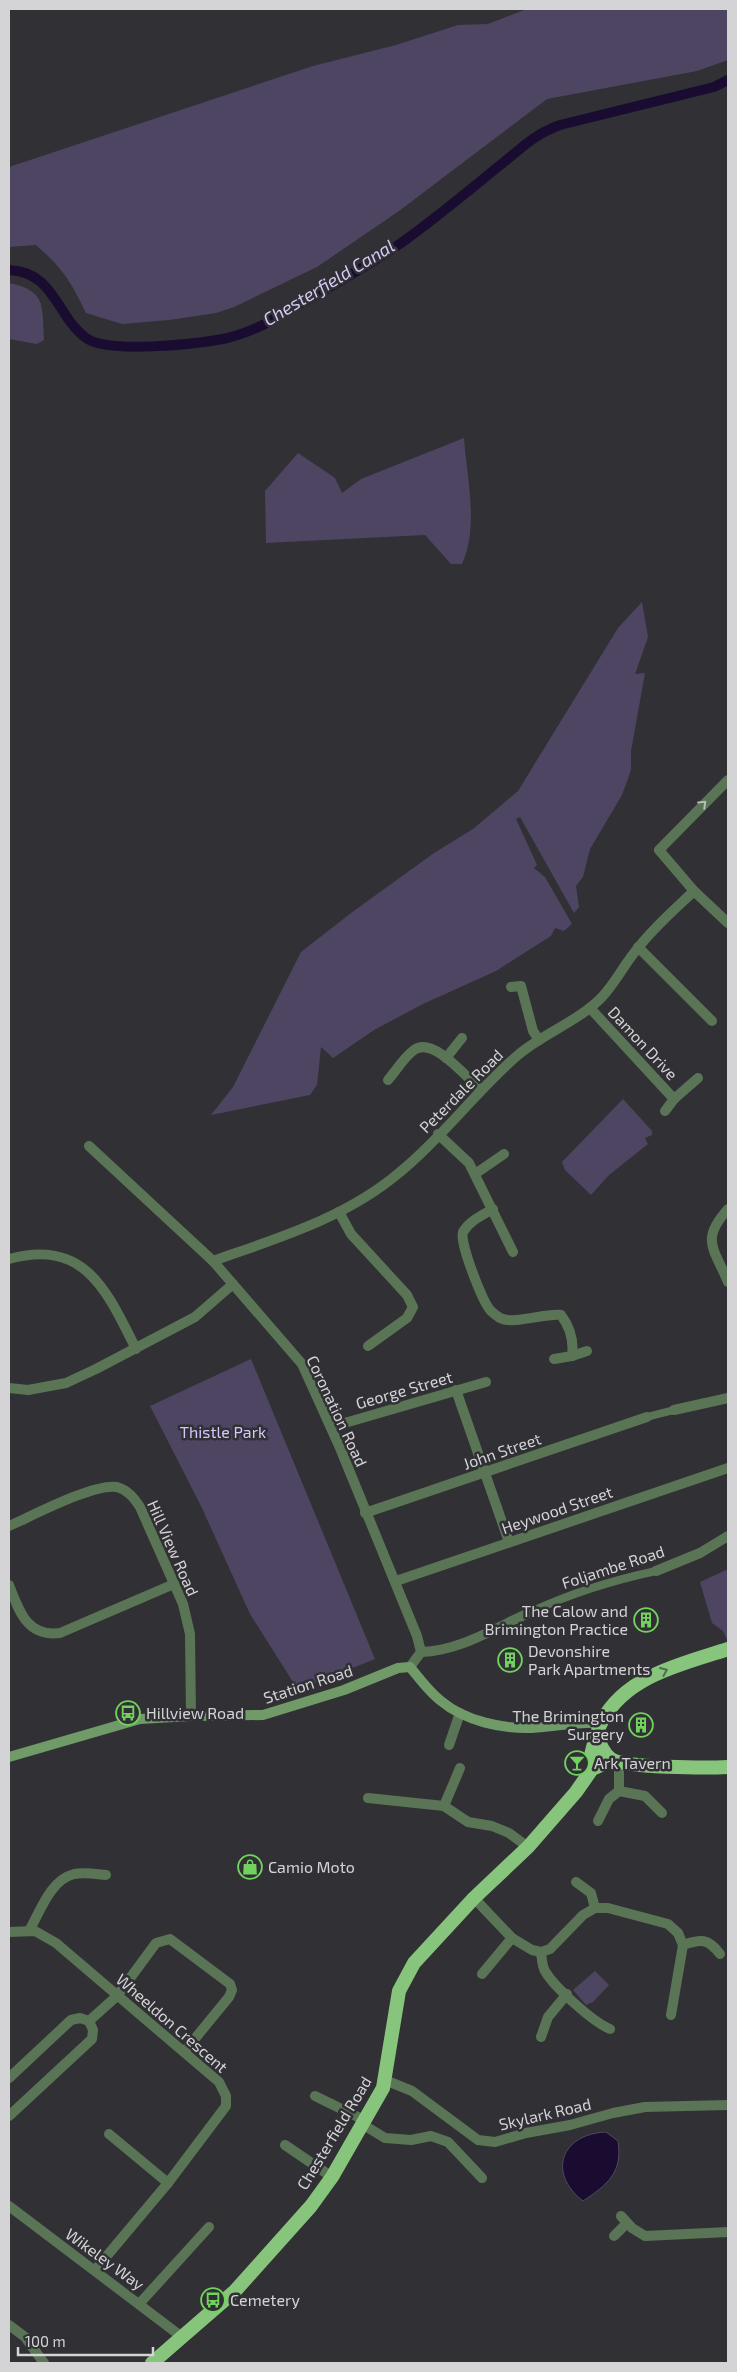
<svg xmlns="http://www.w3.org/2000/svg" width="737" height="2372" viewBox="0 0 737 2372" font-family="'Exo 2',sans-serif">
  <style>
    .green { fill: #4e4563 }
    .water { fill: #1a0c30; stroke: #524862 }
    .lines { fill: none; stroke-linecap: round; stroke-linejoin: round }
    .canal { stroke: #1a0c30; stroke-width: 10 }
    .pedestrian { stroke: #5a7555; stroke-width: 8 }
    .minor { stroke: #5a7555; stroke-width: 10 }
    .tertiary { stroke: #5a7555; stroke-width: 10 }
    .secondary { stroke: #709b68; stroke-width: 10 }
    .trunk { stroke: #88c57c; stroke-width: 14 }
    .oneway { stroke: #b6bcb6 }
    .oneway2 { stroke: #546c51 }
    .labels { text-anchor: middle; stroke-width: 5; stroke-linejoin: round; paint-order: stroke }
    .street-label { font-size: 16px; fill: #d4d4d7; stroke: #313035 }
    .park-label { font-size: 16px; fill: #d6c6ff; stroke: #313035 }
    .poi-label { font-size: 16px; fill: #d4d4d7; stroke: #313035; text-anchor: start }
    .water-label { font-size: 18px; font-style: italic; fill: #d6caf5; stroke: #313035 }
  </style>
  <rect width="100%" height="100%" fill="#313035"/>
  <g class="green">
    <path d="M527,9H728V60L697,71L547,99L399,211L317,267L234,307L216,313L169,320L122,324L86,313C70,280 63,269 36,245L9,247V167L313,66L396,45L458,25L488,24Z"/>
    <path d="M9,283C47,291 42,306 44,340L37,344L9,339Z"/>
    <path d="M464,438C467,479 479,526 462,564H451L425,535L266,543L265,491L298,453L335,478L342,493L361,479Z"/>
    <path d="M642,602L648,637L635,674L645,673L631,751V770L622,795L590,849L583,877L576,886L579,907L574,913L520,817L516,819L537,865L534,868L545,877L572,924L564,931L555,928L551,936L496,971L423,1004L374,1030L333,1058L321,1047L317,1085L310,1095L211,1115L233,1087L301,952L351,913L434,853L473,829L518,791L618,628Z"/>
    <path d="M623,1099L652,1131V1135L645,1138L648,1144L609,1175L591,1195L565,1170L562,1162Z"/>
    <path d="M251,1359L375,1659L298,1690L250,1614L201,1506L150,1406Z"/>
    <path d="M726,1570L728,1572V1642L723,1631L712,1623L700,1582Z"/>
    <path d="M595,1971L609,1985L593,2002L586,2005L573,1990Z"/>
  </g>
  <path class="water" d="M606,2132L618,2141C623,2173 607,2185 583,2201C547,2173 561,2134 606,2132Z"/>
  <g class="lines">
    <path class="canal" d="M9,270C55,272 56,316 86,338C108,354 195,344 223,339C237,336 250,331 263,325C310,298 359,272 404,241C434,219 465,194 494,170C518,152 530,136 560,125L714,87L728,80"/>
    <g class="pedestrian">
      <path d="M647,1417L674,1410"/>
      <path d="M533,1611C572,1593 614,1580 656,1571"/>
    </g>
    <g class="minor">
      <path d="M728,780L659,850L694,891L728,923"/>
      <path d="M638,947L712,1021"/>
      <path d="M511,987L521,986L533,1031L539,1040"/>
      <path d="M590,1008L674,1099"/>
      <path d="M446,1058L462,1038"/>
      <path d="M388,1080C396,1071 404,1057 414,1050C433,1036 466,1077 480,1089"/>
      <path d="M665,1111L674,1099L698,1078"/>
      <path d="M438,1134L469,1163L513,1252"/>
      <path d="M89,1146L213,1261L302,1364L340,1448L417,1636L421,1652L410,1667"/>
      <path d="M475,1174L504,1154"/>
      <path d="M493,1209C483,1215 469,1221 463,1232C459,1242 483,1303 491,1311C493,1313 497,1316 500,1318C514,1325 544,1313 561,1315C570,1327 574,1341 572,1356L554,1359"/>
      <path d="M339,1212L351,1234L407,1295L413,1307L407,1318L368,1346"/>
      <path d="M9,1259C85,1238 107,1291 136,1349"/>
      <path d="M213,1261C278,1238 346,1218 400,1172C443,1137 476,1091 518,1055C544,1033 579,1021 602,997C616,982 625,963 638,948C654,927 675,909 694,891"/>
      <path d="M572,1356L587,1351"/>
      <path d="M9,1388L28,1390L66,1383L96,1369L195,1317L233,1284"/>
      <path d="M456,1390L509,1542"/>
      <path d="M674,1410L728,1398"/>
      <path d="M331,1427L486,1382"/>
      <path d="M365,1513L647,1417"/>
      <path d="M9,1526C32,1516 94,1483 117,1487C128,1490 134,1498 140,1507L183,1604L190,1634L191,1716"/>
      <path d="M656,1571L700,1553L728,1536"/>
      <path d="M396,1581L728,1468"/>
      <path d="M9,1585C19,1611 27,1637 60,1633L174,1584"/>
      <path d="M421,1652C460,1651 497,1627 533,1611"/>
      <path d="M449,1745L460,1713"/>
      <path d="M619,1762V1791L645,1796L662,1813"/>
      <path d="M368,1798L444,1806L468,1822L492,1826L509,1833L528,1847"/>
      <path d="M444,1806L460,1768"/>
      <path d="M598,1821L609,1799L619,1791"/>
      <path d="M576,1882L591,1893L595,1908"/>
      <path d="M474,1898L512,1938L532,1950L541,1952L550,1949L583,1915L595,1908H608L668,1924L678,1933L683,1945L671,2015"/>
      <path d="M29,1931C40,1912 50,1880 74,1874C84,1872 96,1874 106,1875"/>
      <path d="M9,1932L35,1931L56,1943L219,2082L226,2096V2106L168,2183L95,2270"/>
      <path d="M683,1945C701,1939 708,1938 720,1954"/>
      <path d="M541,1952C542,1959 542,1966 545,1971C554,1987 593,2022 610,2029"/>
      <path d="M482,1974L512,1938"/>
      <path d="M89,2021L117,1996L156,1943L170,1939L230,1984L232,1990L229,1997L184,2052"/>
      <path d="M541,2037L548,2017L567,1994"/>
      <path d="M9,2078L71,2020L80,2018L89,2021"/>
      <path d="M385,2080L412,2091L478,2140L495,2142L526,2133L570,2125L613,2113L645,2107L728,2105"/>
      <path d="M315,2096L364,2120"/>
      <path d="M9,2116L92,2039L93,2030L89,2021"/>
      <path d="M362,2124L385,2138L411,2140L431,2136L448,2142L482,2178"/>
      <path d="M109,2134L168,2183"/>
      <path d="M285,2145L332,2177"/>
      <path d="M621,2216L632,2228L645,2236L728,2232"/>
      <path d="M614,2236L627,2223"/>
      <path d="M140,2303L209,2227"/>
      <path d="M9,2325L25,2337L44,2363"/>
    </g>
    <g class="tertiary">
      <path d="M728,1209C700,1240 714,1248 728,1282"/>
      <path d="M9,2206L182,2337"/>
    </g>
    <path class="secondary" d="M9,1757L140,1719L191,1716L263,1715L344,1690L398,1668L410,1667C419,1678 429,1692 441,1701C465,1721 502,1729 532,1728C555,1727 578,1721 601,1723"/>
    <g class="trunk">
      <path d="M597,1735C600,1744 603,1753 611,1759C624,1768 709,1768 728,1767"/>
      <path d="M586,1776C591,1758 594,1736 602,1721C627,1675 683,1664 728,1649"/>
      <path d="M152,2363L235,2291L311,2206L332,2177L383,2088L399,1991L414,1963L474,1898L528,1847L576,1792L592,1769L612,1760"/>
    </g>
  </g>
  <defs><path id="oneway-chevron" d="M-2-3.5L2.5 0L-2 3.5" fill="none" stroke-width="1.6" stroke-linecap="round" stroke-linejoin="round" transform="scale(1.25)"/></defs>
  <use class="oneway" href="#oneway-chevron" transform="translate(703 804) rotate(-44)"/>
  <use class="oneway2" href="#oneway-chevron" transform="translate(664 1671) rotate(-23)"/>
  <defs>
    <g id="building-ring" transform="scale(1.25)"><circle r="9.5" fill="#313035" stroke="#71d35e" stroke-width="1.5"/><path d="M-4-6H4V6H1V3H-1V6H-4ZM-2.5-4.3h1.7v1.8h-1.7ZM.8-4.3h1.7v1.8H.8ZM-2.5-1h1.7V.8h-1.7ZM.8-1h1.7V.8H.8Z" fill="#71d35e"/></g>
    <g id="bus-ring" transform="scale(1.25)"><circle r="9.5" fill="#313035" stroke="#71d35e" stroke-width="1.5"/><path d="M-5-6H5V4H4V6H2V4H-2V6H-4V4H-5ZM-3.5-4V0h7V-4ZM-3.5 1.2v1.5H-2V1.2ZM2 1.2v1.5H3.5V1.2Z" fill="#71d35e"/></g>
    <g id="bar-ring" transform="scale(1.25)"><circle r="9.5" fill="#313035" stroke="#71d35e" stroke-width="1.5"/><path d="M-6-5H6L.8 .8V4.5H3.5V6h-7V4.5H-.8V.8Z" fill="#71d35e"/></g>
    <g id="shop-ring" transform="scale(1.25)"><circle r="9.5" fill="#313035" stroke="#71d35e" stroke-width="1.5"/><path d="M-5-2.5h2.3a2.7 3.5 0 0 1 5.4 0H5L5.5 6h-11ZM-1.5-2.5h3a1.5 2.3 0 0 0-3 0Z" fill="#71d35e"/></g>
  </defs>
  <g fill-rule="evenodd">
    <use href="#building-ring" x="646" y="1620"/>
    <use href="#building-ring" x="510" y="1660"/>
    <use href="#bus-ring" x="128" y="1713"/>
    <use href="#building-ring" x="641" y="1725"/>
    <use href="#bar-ring" x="577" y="1763"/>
    <use href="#shop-ring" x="250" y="1867"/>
    <use href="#bus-ring" x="213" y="2300"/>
  </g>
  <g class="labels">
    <g class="street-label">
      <text transform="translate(643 1043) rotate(47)" y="6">Damon Drive</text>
      <text transform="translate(461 1091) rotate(-45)" y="6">Peterdale Road</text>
      <text transform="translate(404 1390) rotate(-16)" y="6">George Street</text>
      <text transform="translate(337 1411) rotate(65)" y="6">Coronation Road</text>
      <text transform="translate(502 1451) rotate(-19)" y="6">John Street</text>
      <text transform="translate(557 1510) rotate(-19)" y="6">Heywood Street</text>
      <text transform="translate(173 1548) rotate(66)" y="6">Hill View Road</text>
      <text transform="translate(613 1567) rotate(-18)" y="6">Foljambe Road</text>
      <text transform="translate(308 1684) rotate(-18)" y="6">Station Road</text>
      <text transform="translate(172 2023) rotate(41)" y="6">Wheeldon Crescent</text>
      <text transform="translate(545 2114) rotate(-13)" y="6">Skylark Road</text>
      <text transform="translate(334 2133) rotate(-59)" y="6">Chesterfield Road</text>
      <text transform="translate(105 2259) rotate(36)" y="6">Wikeley Way</text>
    </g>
    <g class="park-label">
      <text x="223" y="1438">Thistle Park</text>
    </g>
    <g class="poi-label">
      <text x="628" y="1617" text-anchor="end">The Calow and<tspan x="628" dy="18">Brimington Practice</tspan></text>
      <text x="528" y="1657">Devonshire<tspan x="528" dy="18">Park Apartments</tspan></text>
      <text x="146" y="1719">Hillview Road</text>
      <text x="624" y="1722" text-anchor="end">The Brimington<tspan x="624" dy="18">Surgery</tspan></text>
      <text x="594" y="1769">Ark Tavern</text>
      <text x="268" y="1873">Camio Moto</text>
      <text x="230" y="2306">Cemetery</text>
    </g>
    <g class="water-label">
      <text transform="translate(329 283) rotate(-31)" y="6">Chesterfield Canal</text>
    </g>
  </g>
  <rect width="737" height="2372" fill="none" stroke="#d4d4d7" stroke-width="20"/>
  <path d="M18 2347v8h135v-8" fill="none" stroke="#d4d4d7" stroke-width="2.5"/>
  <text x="25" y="2347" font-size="15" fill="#d4d4d7" stroke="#313035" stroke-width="4" paint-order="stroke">100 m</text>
</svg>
